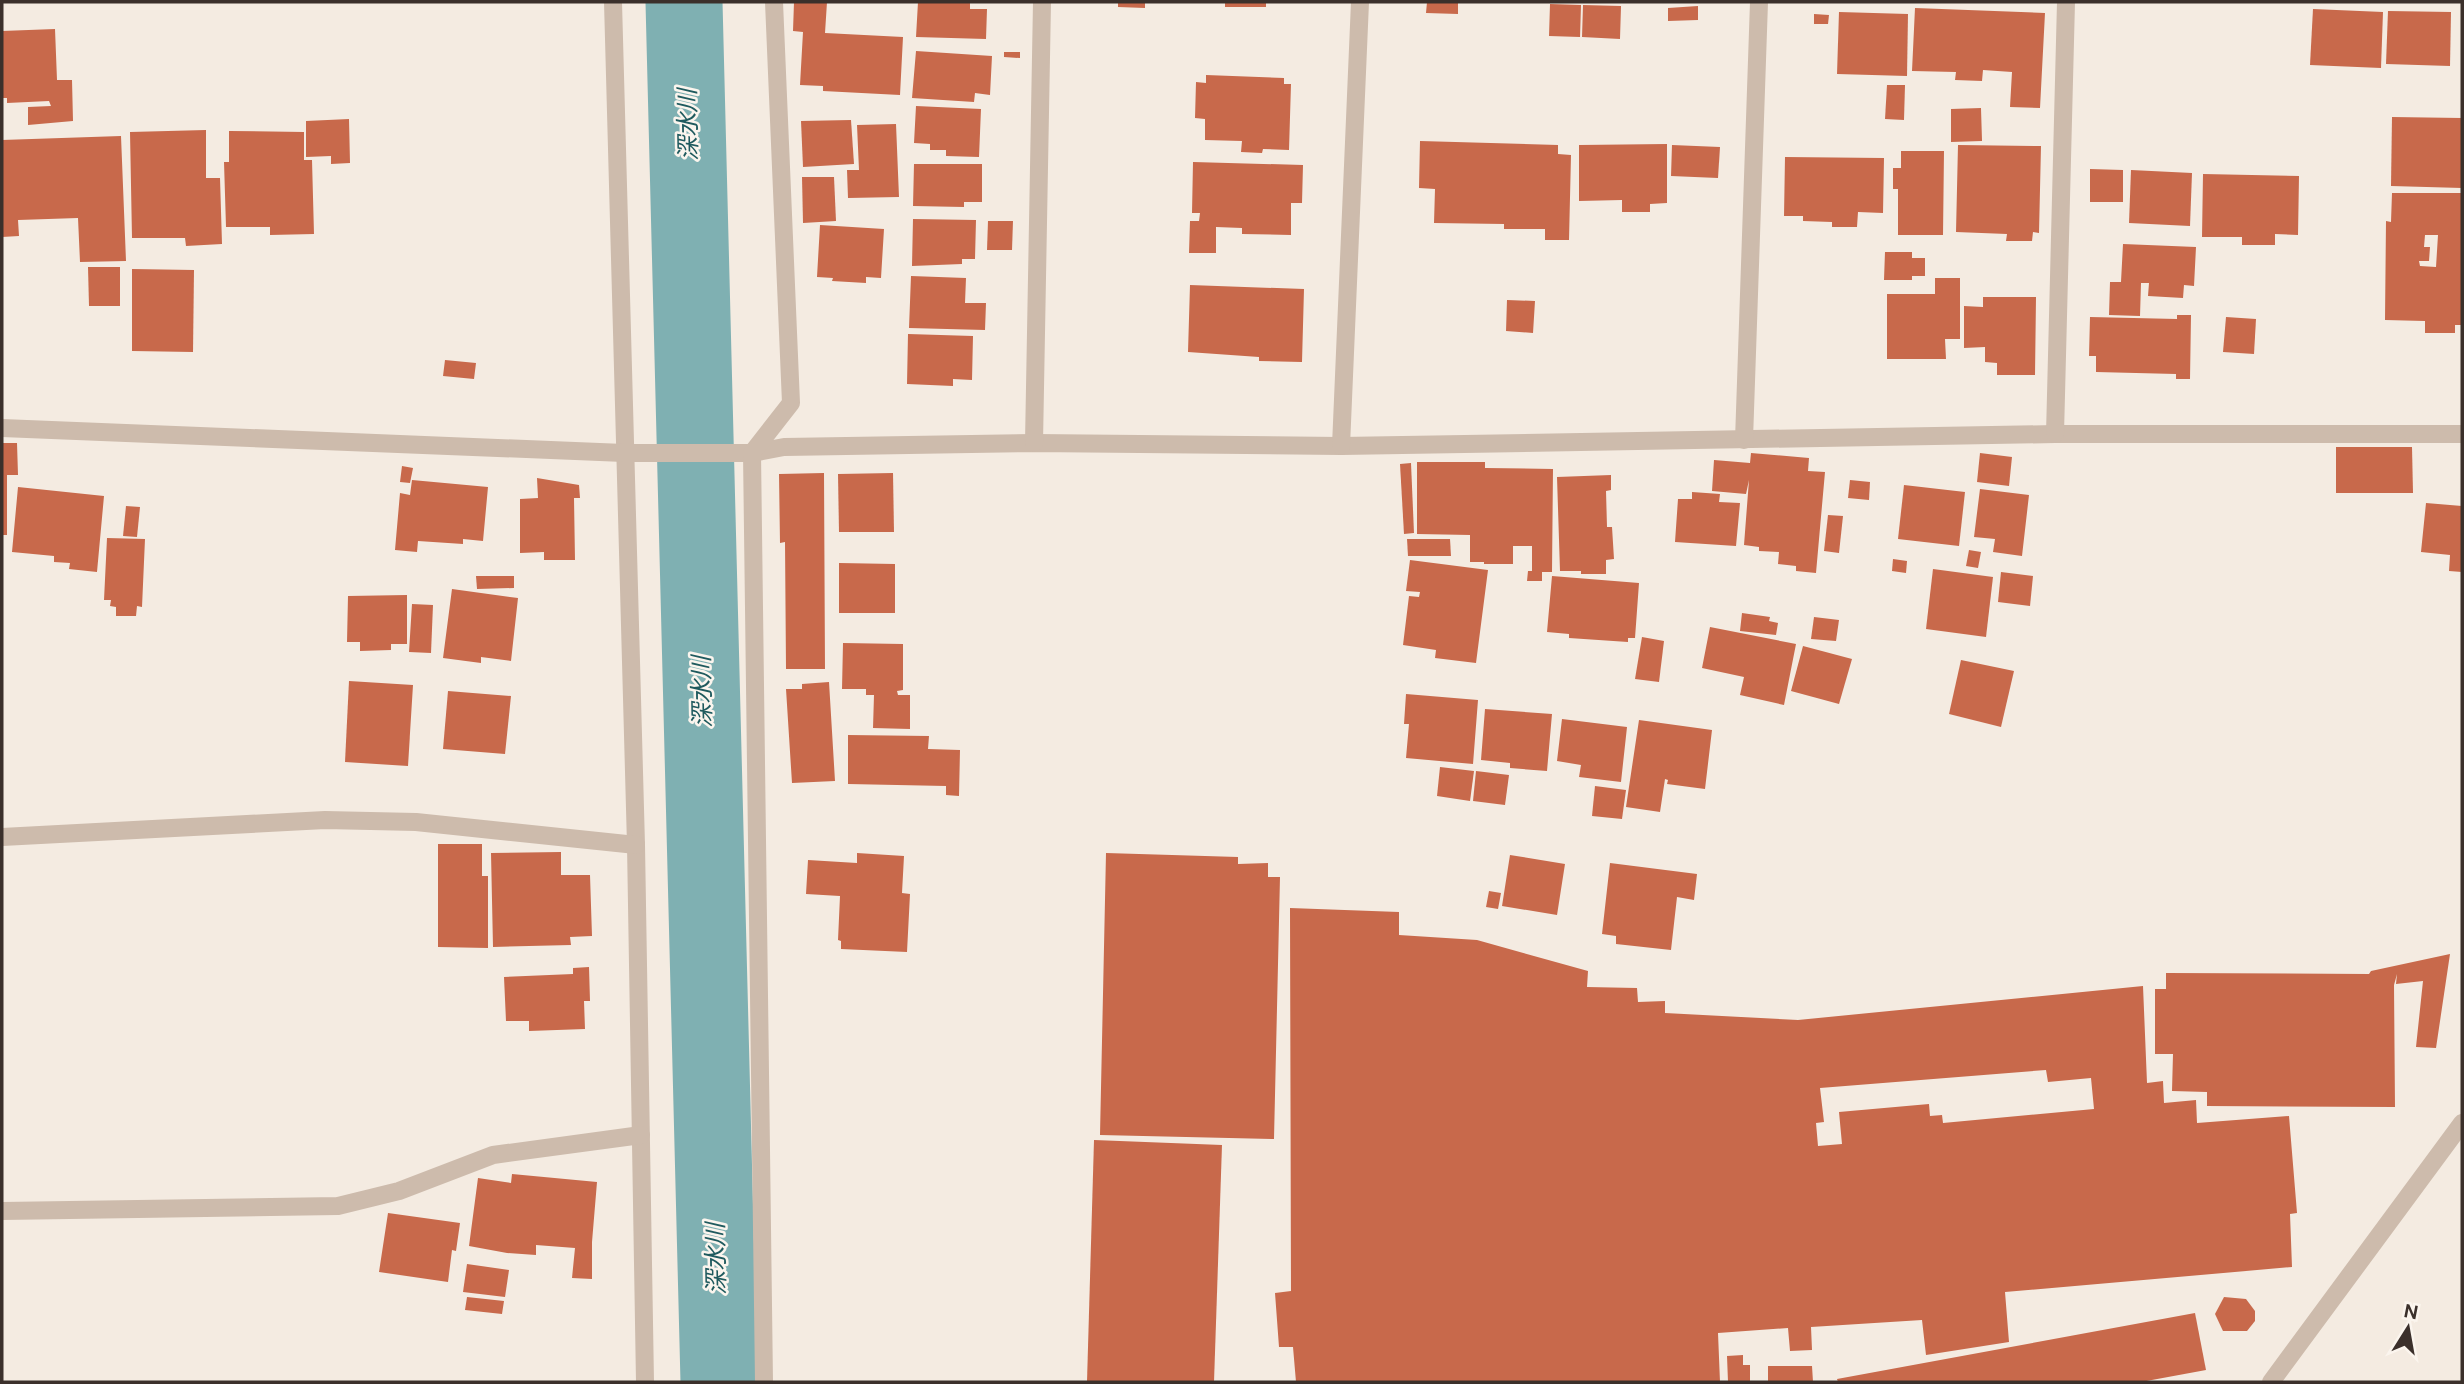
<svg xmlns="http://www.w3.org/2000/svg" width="2464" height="1384" viewBox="0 0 2464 1384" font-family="'DM Sans','Noto Sans JP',sans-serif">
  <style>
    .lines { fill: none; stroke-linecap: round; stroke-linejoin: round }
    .river { stroke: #7fb0b2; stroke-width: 77 }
    .building { fill: #c8694b; fill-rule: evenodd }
    .minor { stroke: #cdbbac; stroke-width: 18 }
    .tertiary { stroke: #cdbbac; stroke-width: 18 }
    .labels { text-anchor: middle; stroke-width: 5; stroke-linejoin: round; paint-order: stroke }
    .water-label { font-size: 24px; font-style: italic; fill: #1f5a5e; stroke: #fbf5ee }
  </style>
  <rect width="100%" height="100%" fill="#f4ebe1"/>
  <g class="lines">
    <path class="river" d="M684,2L719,1382"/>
  </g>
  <g class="building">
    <path d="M794,2H827L825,33L903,37L900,95L823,91V86L800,85L803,32L793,31Z"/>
    <path d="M918,2H970V9H987L986,39L916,37Z"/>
    <path d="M1118,2H1145V8L1118,7Z"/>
    <rect x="1225" y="2" width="41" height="5"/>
    <path d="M1427,2H1458V14L1426,13Z"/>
    <path d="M1550,4L1581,5L1580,37L1549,36Z"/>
    <path d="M1583,5L1621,6L1620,39L1582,37Z"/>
    <path d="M1698,6V20L1668,21V8Z"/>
    <path d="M1915,8L2045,13L2040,108L2010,107L2012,72L1983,70L1982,81L1955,80L1956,72L1912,71Z"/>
    <path d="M2313,9L2383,12L2381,68L2310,65Z"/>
    <path d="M2388,11L2451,12L2450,66L2386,64Z"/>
    <path d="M1839,12L1908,14L1907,76L1837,74Z"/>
    <path d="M1814,14L1829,15L1828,24H1814Z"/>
    <path d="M55,29L57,80H72L73,121L28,125V107L51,106L49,101L7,103V98H2V31Z"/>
    <path d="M916,51L992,56L990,95L975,93L974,102L912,98Z"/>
    <path d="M1004,52H1020V58L1004,57Z"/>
    <path d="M1206,75L1284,78V84H1291L1289,150L1263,149L1262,153L1241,152L1242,141L1205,140V119L1195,118L1196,82L1206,83Z"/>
    <path d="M1887,85H1905L1904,120L1885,119Z"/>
    <path d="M916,106L981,109L979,157L946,156V150H930V144L914,143Z"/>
    <path d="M1981,108L1982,141L1951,142V109Z"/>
    <path d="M2392,117L2462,118V188L2391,186Z"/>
    <path d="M349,119L350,163L331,164V156L306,157V121Z"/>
    <path d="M851,120L854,164L803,167L801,121Z"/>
    <path d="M896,124L899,197L848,198L847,170H859L857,125Z"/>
    <path d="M206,130V178H220L222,244L186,246L185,238H132L130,132Z"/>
    <path d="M229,131L304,132V160H312L314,234L270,235V227H226L224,162H229Z"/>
    <path d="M121,136L126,261L80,262L78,218L18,220L19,236L2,237V140Z"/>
    <path d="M1420,141L1558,145V154L1571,155L1569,240H1545V229H1504V224L1434,223L1435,189L1419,188Z"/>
    <path d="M1667,144V203L1650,204V212H1622V200L1579,201V145Z"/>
    <path d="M1672,145L1720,147L1718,178L1671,176Z"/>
    <path d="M1958,145L2041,146L2039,233L2033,232L2032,241H2006L2007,234L1956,232Z"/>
    <path d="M1901,151H1944L1943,235H1898V189H1893V168H1901Z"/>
    <path d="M1785,157L1884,158L1883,213L1858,212L1857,227H1832V222L1803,221V216H1784Z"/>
    <path d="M1193,162L1303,165L1302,203H1291V235L1242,234V228L1216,227V253H1189L1190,221H1199L1200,213H1192Z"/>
    <path d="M914,164H982V202H964V207L913,206Z"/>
    <path d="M2090,169L2123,170V202H2090Z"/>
    <path d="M2131,170L2192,173L2190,226L2129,223Z"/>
    <path d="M2203,174L2299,176L2298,235L2275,234V245H2242V237H2202Z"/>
    <path d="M802,177H834L836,221L803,223Z"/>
    <path d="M2392,193H2462V325H2455V333H2425V321L2385,320L2386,221L2391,222ZM2425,235H2438L2436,267L2420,266L2419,261H2429L2430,247H2424Z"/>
    <path d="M913,219L976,220L975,259H962V264L912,266Z"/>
    <path d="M988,221H1013L1012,250H987Z"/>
    <path d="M820,225L884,229L881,278L866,277V283L832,281L833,278L817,277Z"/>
    <path d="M2123,244L2196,247L2194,286L2184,285L2183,298L2148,296L2149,283H2141L2140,316L2109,315L2110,282H2121Z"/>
    <path d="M1885,252H1912V258H1925V276H1912V280H1884Z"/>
    <path d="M88,267H120V306H89Z"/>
    <path d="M132,269L194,270L193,352L132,351Z"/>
    <path d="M911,276L966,278L965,303H986L985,330L909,328Z"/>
    <path d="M1935,278H1960V339H1945L1946,359H1887V294H1935Z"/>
    <path d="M1190,285L1304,289L1302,362L1259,361V357L1188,352Z"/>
    <path d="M1983,297H2036L2035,375H1997V363L1985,362V347L1964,348V306L1983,307Z"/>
    <path d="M1507,300L1535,301L1533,333L1506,331Z"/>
    <path d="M2177,315H2191L2190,379H2176V374L2096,372V356H2089L2090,317L2177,319Z"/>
    <path d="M2226,317L2256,319L2254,354L2223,352Z"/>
    <path d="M908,334L973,336L972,380L953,379V386L907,384Z"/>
    <path d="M445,360L476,363L474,379L443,376Z"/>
    <path d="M2,443H17L18,475H7V535H2Z"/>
    <path d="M2336,447H2412L2413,493H2336Z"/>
    <path d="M1751,453L1809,458L1808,471L1825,472L1816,573L1796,571V566L1778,564L1779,552L1759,551V547L1744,545L1749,480L1746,494L1712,491L1714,460L1750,463Z"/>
    <path d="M1980,453L2012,457L2009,486L1977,482Z"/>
    <path d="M1417,462H1485V468L1553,469L1552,572H1542V581H1527L1528,571H1532V546H1513V564H1484V562H1470V535L1417,534Z"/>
    <path d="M1411,463L1414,533L1404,534L1400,464Z"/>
    <path d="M402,466L413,468L410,483L400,482Z"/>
    <path d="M824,473L825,669H786L785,542L780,543L779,474Z"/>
    <path d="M893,473L894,532H839L838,474Z"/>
    <path d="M1611,475V490L1606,491L1607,527H1612L1614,559L1606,560V574H1581V571H1560L1557,477Z"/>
    <path d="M537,478L579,485L580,498H574L575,560H544V552L520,553V499L538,498Z"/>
    <path d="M412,480L488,487L483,541L463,539V544L418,541L417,552L395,550L400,493L410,495Z"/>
    <path d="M1850,480L1870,482L1869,500L1848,498Z"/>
    <path d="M1904,485L1965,492L1959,546L1898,539Z"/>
    <path d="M18,487L104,496L97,572L69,569L70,563L54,562V556L12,552Z"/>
    <path d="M1980,489L2029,495L2022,556L1993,552L1995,539L1974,537Z"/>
    <path d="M1692,492L1720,494L1719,502L1740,503L1736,546L1675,542L1678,499H1692Z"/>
    <path d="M2426,503L2462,506V572L2449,571L2450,555L2421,552Z"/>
    <path d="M126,506L140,507L137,537L123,536Z"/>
    <path d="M1828,515L1843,516L1839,553L1824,551Z"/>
    <path d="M107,538L145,539L142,607L137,606L136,616H116V607L110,606L111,600H104Z"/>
    <path d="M1407,539H1450L1451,556H1408Z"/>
    <path d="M1969,550L1981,552L1978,568L1966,566Z"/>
    <path d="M1893,559L1907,561L1906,573L1892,571Z"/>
    <path d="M1410,560L1488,570L1476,663L1435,658L1436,650L1403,645L1409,596L1419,597L1420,592L1406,591Z"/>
    <path d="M839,563L895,564V613H839Z"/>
    <path d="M1933,569L1993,577L1986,637L1926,629Z"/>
    <path d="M2001,572L2033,576L2030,606L1998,602Z"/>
    <path d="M476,576H514V588L477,589Z"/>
    <path d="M1552,576L1639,583L1635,638H1628V642L1569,638V634L1547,632Z"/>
    <path d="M452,589L518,598L511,661L481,657V663L443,658Z"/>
    <path d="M407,595V644H391V650L360,651V642H347L348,596Z"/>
    <path d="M412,604L433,605L431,653L409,652Z"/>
    <path d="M1742,613L1770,617L1769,621L1778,623L1776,635L1740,631Z"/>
    <path d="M1814,617L1839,620L1836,641L1811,639Z"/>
    <path d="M1710,627L1796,644L1784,705L1740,695L1744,677L1702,668Z"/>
    <path d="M1642,637L1664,641L1659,682L1635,679Z"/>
    <path d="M843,643L903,644V690L897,691L898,695H910V729L873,728L874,695H866V689H842Z"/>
    <path d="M1803,646L1852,659L1839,704L1791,691Z"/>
    <path d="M1961,660L2014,671L2001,727L1949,714Z"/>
    <path d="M349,681L413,685L408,766L345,762Z"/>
    <path d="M829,682L835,781L792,783L786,689H802V684Z"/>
    <path d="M448,691L511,696L505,754L443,749Z"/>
    <path d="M1406,694L1478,700L1473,764L1406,758L1409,724H1404Z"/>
    <path d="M1485,709L1552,714L1547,771L1510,768V763L1481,760Z"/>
    <path d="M1562,719L1627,727L1621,782L1579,777L1581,765L1557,761Z"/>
    <path d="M1639,720L1712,730L1705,789L1667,784L1668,780L1665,779L1660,812L1626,807Z"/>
    <path d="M848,735L929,736L928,749L960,750L959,796L946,795V786L848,784Z"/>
    <path d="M1440,767L1474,771L1470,801L1437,796Z"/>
    <path d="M1476,771L1509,775L1505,805L1473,801Z"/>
    <path d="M1595,786L1626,790L1622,819L1592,816Z"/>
    <path d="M438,844H482V876H488V948L438,947Z"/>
    <path d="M561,852V875H590L592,936L570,937L571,945L493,947L491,853Z"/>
    <path d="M857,853L904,856L902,893L910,894L907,952L841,949V941L838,940L840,896L806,894L808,860L857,863Z"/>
    <path d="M1106,853L1238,857V864L1268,863V877H1280L1274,1139L1100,1135Z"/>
    <path d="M1510,855L1565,864L1557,915L1502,906Z"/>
    <path d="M1610,863L1697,874L1694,900L1677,897L1671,950L1616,944V936L1602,934Z"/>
    <path d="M1489,891L1501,893L1498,909L1486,907Z"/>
    <path d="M1290,908L1399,912V935L1477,940L1588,971L1587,987L1637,988L1638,1002L1665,1001V1013L1798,1020L2143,986L2147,1083L2163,1081L2164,1103L2196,1100L2197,1123L2289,1116L2297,1213L2290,1214L2292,1267L2005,1292L2009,1342L1926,1355L1922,1320L1811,1327L1812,1350L1790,1351L1788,1328L1718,1333L1720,1382H1296L1293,1347H1279L1275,1293L1291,1291ZM2046,1070L2048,1082L2091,1078L2094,1109L1943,1123L1942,1115L1930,1116L1929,1104L1839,1112L1842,1144L1818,1146L1816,1123L1824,1122L1820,1088Z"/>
    <path d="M2450,954L2436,1048L2416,1047L2423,981L2396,984L2397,974L2394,985L2395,1107L2207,1106V1092L2172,1091L2173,1054H2155V989H2166V973L2369,974L2371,971Z"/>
    <path d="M589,967L590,1001H584L585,1029L529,1031V1021H506L504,977L573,974V968Z"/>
    <path d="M1094,1140L1222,1145L1214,1382H1087Z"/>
    <path d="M512,1174L597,1182L592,1242V1279L572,1278L575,1248L536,1245V1255L507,1253L469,1246L478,1178L511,1183Z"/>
    <path d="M388,1213L460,1223L456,1251L452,1250L448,1282L379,1272Z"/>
    <path d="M467,1264L509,1270L505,1297L463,1292Z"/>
    <path d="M467,1297L504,1301L502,1314L465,1310Z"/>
    <path d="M2224,1297L2246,1299L2255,1311V1321L2247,1331H2223L2215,1314Z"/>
    <path d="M2195,1313L2206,1370L2141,1382H1838L1837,1379Z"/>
    <path d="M1743,1355V1365H1750V1382H1728L1727,1356Z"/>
    <path d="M1768,1366H1812L1813,1382H1768Z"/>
  </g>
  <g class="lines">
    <g class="minor">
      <path d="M613,2L636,845L645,1382"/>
      <path d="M2,428L624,453H752L784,447L1034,443L1341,446L2055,434H2462"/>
      <path d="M2055,434L2066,2"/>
      <path d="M1744,440L1759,2"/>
      <path d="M1034,443L1042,2"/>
      <path d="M2,837L325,820L416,822L636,845"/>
      <path d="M2,1211L338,1206L399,1191L493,1155L641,1135"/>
      <path d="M764,1382L752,453L791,403L774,2"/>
      <path d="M2271,1382L2462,1123"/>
    </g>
    <path class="tertiary" d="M1341,446L1360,2"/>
  </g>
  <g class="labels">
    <g class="water-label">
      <text transform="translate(688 125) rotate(-91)" y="8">深水川</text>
      <text transform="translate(702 692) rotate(-91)" y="8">深水川</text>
      <text transform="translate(716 1259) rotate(-91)" y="8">深水川</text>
    </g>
  </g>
  <rect width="2464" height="1384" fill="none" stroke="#3b302b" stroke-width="7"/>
  <g transform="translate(2408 1328) rotate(11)" stroke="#fbf5ee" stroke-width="5" paint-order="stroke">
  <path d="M0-5L12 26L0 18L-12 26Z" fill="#3b302b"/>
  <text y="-10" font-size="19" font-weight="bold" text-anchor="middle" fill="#3b302b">N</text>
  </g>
</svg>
